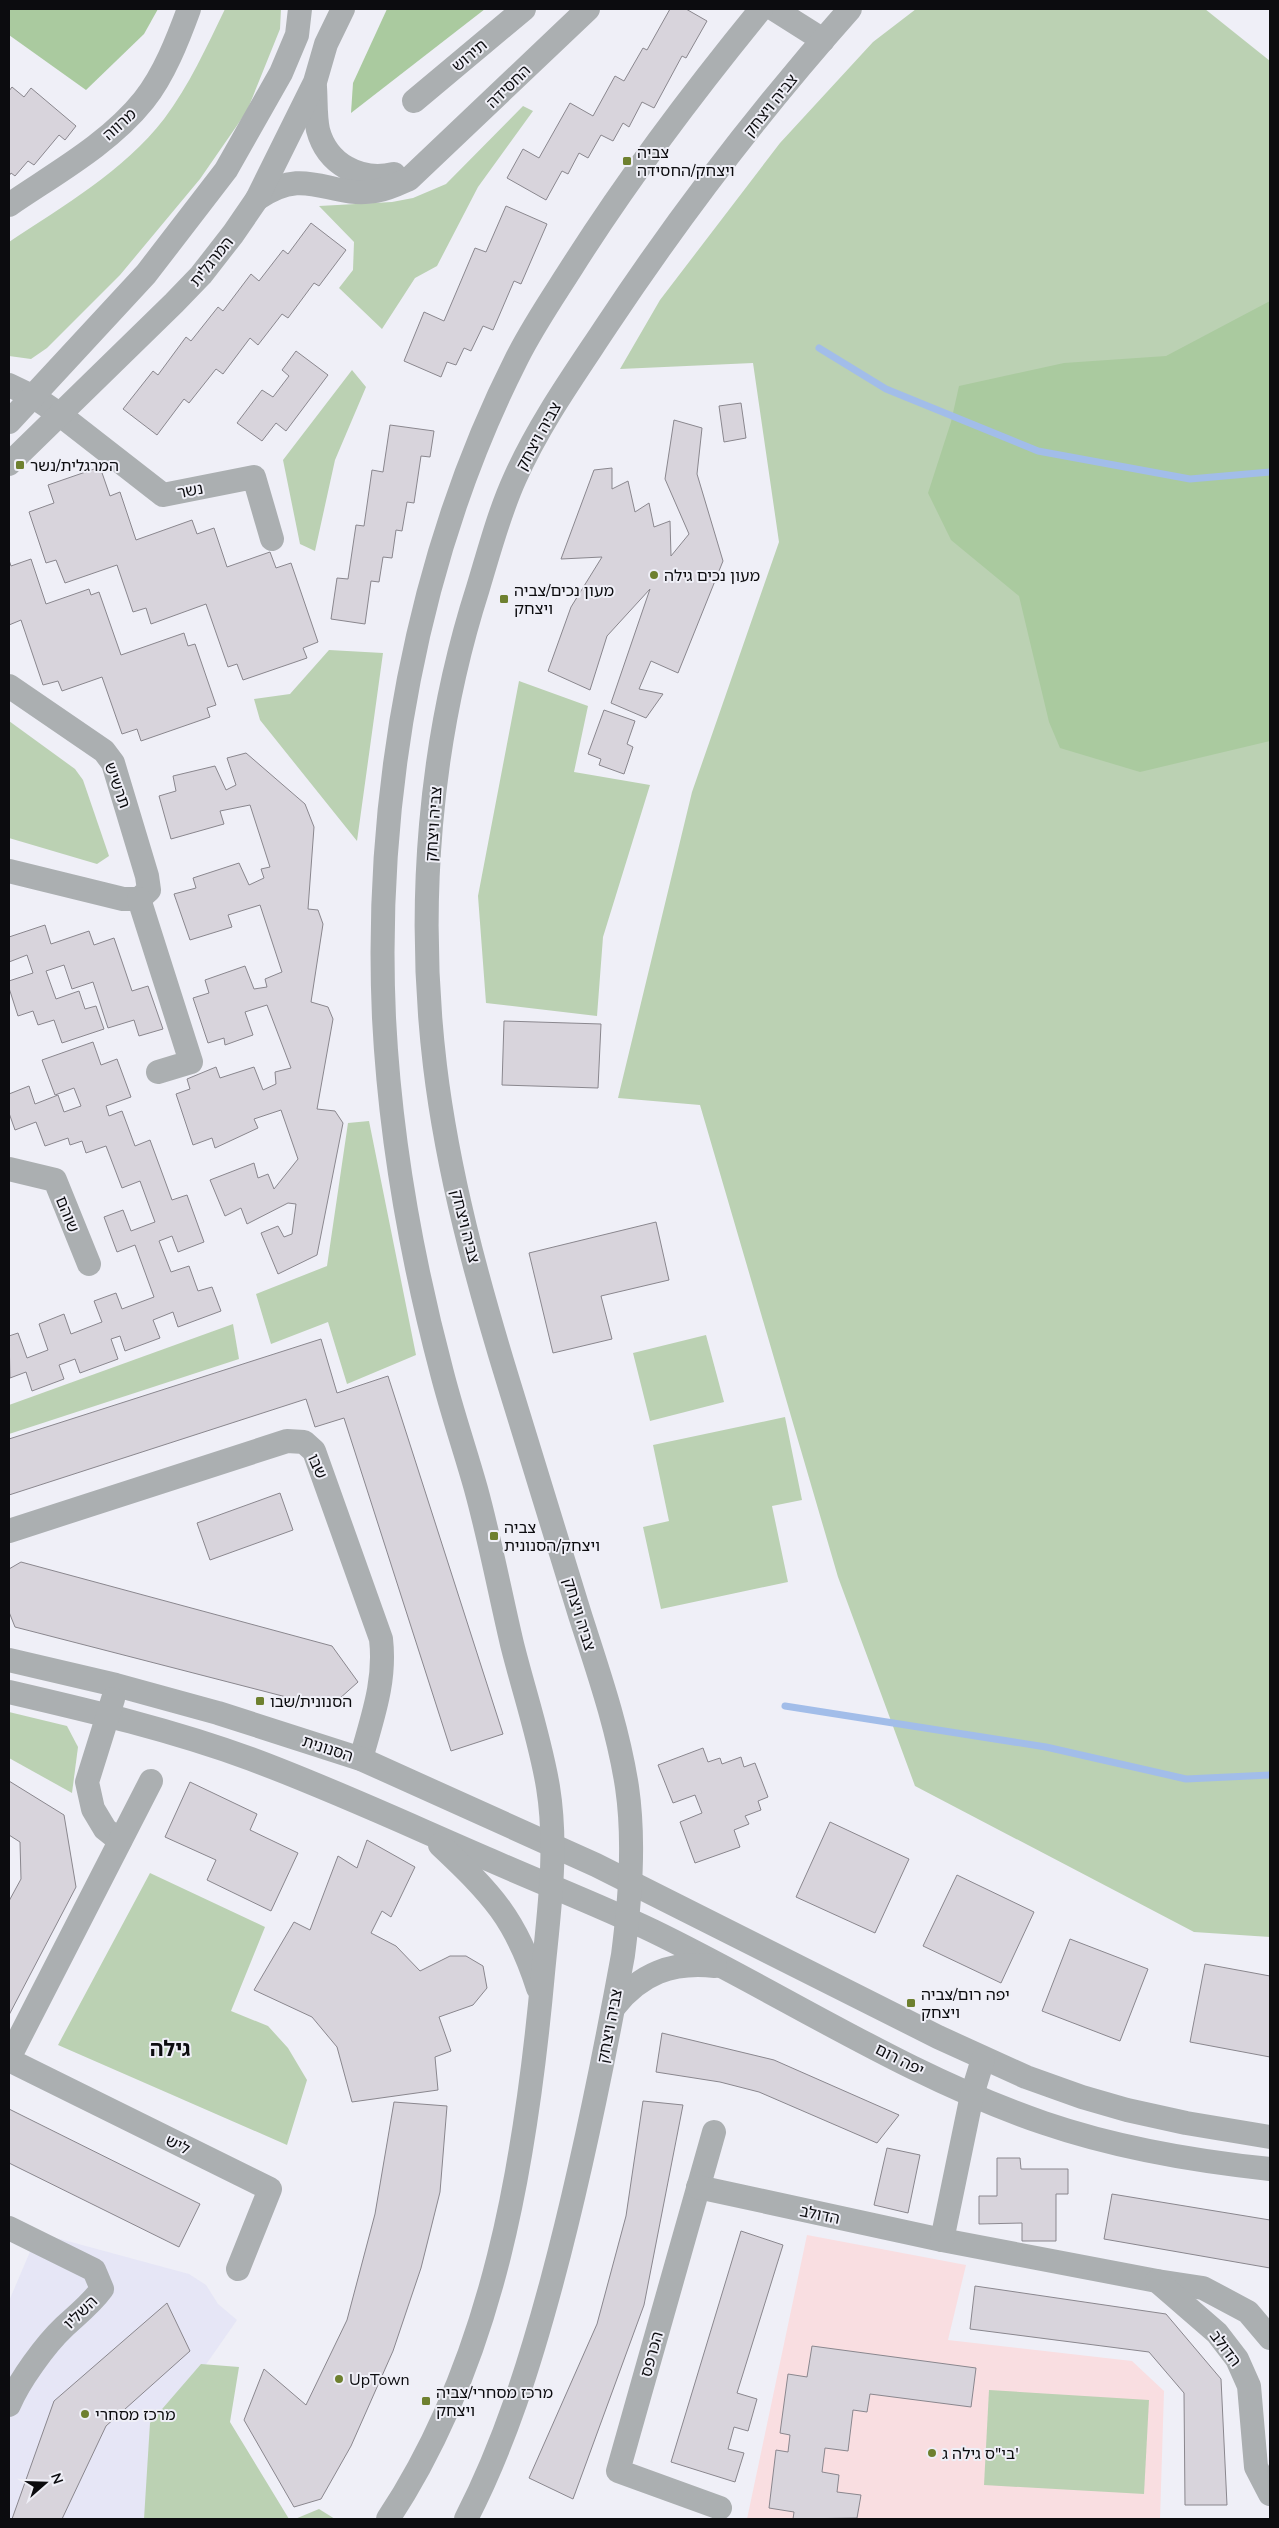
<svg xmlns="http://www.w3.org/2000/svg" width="1279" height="2528" viewBox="0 0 1279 2528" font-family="'Nunito Sans','Noto Sans Hebrew',sans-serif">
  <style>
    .built { fill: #e6e6f6 }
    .education { fill: #f9dee1 }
    .green { fill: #bbd1b3 }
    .forest { fill: #aaca9f }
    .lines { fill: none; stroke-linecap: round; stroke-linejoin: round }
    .stream { stroke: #a2bde9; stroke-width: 7 }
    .building { fill: #d8d4dc; stroke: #8a878e }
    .minor { stroke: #abafb1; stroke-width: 24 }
    .poi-dot { fill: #6e802f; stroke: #efeff7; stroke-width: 2 }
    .labels { text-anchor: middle; stroke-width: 4; stroke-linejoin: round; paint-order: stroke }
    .street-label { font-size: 16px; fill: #0c0c0f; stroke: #efeff7 }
    .poi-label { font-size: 16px; fill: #0c0c0f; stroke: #efeff7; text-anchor: start }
    .district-label { font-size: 21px; font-weight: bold; fill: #0c0c0f; stroke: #efeff7 }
  </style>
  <rect width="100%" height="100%" fill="#efeff7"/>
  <path class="built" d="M38,2233L189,2274L206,2285L218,2304L237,2320L200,2373L166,2519H9V2301Z"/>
  <path class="education" d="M807,2235L966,2265L948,2340L1132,2361L1164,2391L1160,2519H747Z"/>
  <g class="green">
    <path d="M225,9H281L280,29L247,111L200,179L120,275L47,348L31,359L9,356V242C63,206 124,171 164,119C189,86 207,46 225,9Z"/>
    <path d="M916,9H1205L1270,61V1937L1194,1932L915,1786L838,1577L700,1105L618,1098L692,792L779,542L753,363L620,369L660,300L780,143L873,42Z"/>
    <path d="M523,106L533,111L478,187L437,266L415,278L382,329L339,288L353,270L354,242L319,206L392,202L413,198L446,184Z"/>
    <path d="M352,370L366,387L335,460L315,551L300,544L283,460Z"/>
    <path d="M329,650L383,653L357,841L260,720L254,699L290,694Z"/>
    <path d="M519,681L588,706L574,772L650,785L603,937L597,1016L486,1003L478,896Z"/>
    <path d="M9,721L75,769L83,780L109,856L97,864L9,838Z"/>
    <path d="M369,1121L416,1355L347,1384L328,1322L271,1344L256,1294L327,1266L348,1123Z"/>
    <path d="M233,1324L239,1359L9,1434V1405Z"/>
    <path d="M706,1335L724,1402L650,1421L633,1353Z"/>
    <path d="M785,1417L802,1500L772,1506L788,1582L661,1609L643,1527L669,1521L653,1445Z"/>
    <path d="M9,1712L67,1726L78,1747L72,1793L9,1758Z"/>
    <path d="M150,1873L265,1927L231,2011L268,2026L288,2048L307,2080L287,2145L58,2045Z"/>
    <path d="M201,2364L239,2367L230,2422L289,2519H144L150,2423Z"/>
    <path d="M989,2390L1149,2400L1144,2494L984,2485Z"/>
    <path d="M319,2509L335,2519H295Z"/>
  </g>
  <g class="forest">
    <path d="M9,9H158L144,34L86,90L9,35Z"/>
    <path d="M387,9H485L351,113L353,83Z"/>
    <path d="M1270,301V741L1140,772L1060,748L1049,722L1019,596L951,540L928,493L951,422L959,386L1064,363L1166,356Z"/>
  </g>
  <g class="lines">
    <g class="stream">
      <path d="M819,348L886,389L1038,451L1190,479L1270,472"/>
      <path d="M785,1706L1046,1747L1186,1779L1270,1775"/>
    </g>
  </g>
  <g class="building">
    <path d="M670,9H686L707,21L686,58L682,56L654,108L642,102L629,127L623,123L613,141L601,135L588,158L579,153L568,174L562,171L546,200L507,178L523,149L539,158L570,103L593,116L615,76L624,81L643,48L647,50Z"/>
    <path d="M12,87L24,97L31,88L76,126L65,140L59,135L34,165L28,161L15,176L11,173L9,176V91Z"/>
    <path d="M506,206L547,224L521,284L514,281L493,330L483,326L471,351L464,348L456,365L447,362L441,377L404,361L424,312L444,321L475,248L486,252Z"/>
    <path d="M311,223L346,250L319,286L314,283L288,318L282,314L258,345L250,338L223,374L216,369L189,403L184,399L157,435L123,409L153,371L158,375L186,337L191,341L218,307L223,311L251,274L259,281L283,250L288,254Z"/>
    <path d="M296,351L328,375L286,431L276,423L262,441L237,423L262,390L273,397L289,376L282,370Z"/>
    <path d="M741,403L746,438L724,442L719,406Z"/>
    <path d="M674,420L702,428L697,474L723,561L678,673L651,661L639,689L663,694L646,718L611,703L650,589L607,636L590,690L548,671L571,607L602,557L561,559L594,470L612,468V489L628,481L635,512L649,503L654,527L670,521L671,556L689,534L665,479Z"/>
    <path d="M390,425L434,431L430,457L421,456L414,503L407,502L402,531L396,530L392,558L383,557L379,582L371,581L365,624L331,619L337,578L348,579L356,525L364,526L372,470L383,472Z"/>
    <path d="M100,467L110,496L120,492L136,540L192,520L197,534L214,528L227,567L270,552L276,568L291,563L318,642L303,648L307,658L243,680L237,664L228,667L206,604L151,624L146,608L133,612L117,565L65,583L56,560L46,563L29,512L54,503L48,485Z"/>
    <path d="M31,559L46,604L89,589L91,595L99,592L121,655L184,633L188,646L195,644L216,705L207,708L210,717L141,741L137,729L122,734L102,677L62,691L58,681L43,685L21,620L9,625V560L11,566Z"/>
    <path d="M604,710L635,721L627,744L633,747L624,774L599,765L601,759L588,754Z"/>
    <path d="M246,753L305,804L314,827L308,909L318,910L323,924L311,1002L328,1007L333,1019L317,1109L335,1111L343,1123L317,1255L278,1274L261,1233L278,1226L284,1237L292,1234L296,1204L288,1203L247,1224L241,1208L225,1216L210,1180L254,1163L258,1178L268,1174L274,1189L298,1159L281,1110L254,1119L258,1128L215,1148L212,1138L193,1145L176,1094L190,1089L187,1079L216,1067L220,1078L254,1067L263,1090L276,1084L275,1072L291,1068L267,1005L245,1012L253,1035L225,1045L224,1038L208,1043L193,998L209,993L205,980L245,966L254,989L267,987L265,979L282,972L260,905L228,915L232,927L190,940L174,894L196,888L193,878L239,863L249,885L264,878L261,869L270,867L250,805L220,811L224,824L171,839L159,796L176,791L173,776L215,766L226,790L236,785L227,758Z"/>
    <path d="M45,925L51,944L89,931L94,945L114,938L132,991L148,986L163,1029L139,1036L134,1020L108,1028L93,982L72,989L64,965L46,971L56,999L79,991L85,1009L96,1006L104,1029L62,1043L54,1020L38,1025L33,1011L18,1016L9,988V981L33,973L27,955L9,962V937Z"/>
    <path d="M504,1021L601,1024L598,1088L502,1085Z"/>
    <path d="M93,1042L101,1065L117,1059L131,1097L106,1106L109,1116L122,1111L135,1146L150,1140L172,1200L187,1195L204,1242L178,1252L172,1236L159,1241L171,1272L189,1266L198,1291L212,1287L221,1311L178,1327L173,1312L153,1320L160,1338L125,1351L120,1336L111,1339L118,1359L80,1373L75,1359L59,1365L64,1379L32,1391L26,1372L10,1378L9,1336L18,1333L27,1358L48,1350L39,1324L64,1314L71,1334L102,1322L94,1301L116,1293L122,1309L154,1297L135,1245L117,1252L104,1217L123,1210L131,1231L155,1222L140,1181L122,1188L106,1146L86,1153L82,1141L70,1145L68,1138L45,1146L36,1122L15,1130L9,1113V1094L29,1086L35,1104L58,1095L64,1112L81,1106L74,1088L55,1095L42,1060Z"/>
    <path d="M656,1222L669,1280L601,1296L612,1339L553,1353L529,1253Z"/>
    <path d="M321,1339L337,1393L388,1376L503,1734L451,1751L344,1418L315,1427L306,1399L9,1495V1439Z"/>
    <path d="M280,1493L293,1530L210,1560L197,1523Z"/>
    <path d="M21,1562L332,1646L358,1682L329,1708L15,1627L9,1612V1569Z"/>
    <path d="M703,1748L708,1762L720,1758L722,1764L741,1757L744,1767L755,1763L768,1797L758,1801L761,1810L745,1816L749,1824L734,1830L740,1847L695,1863L680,1822L702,1813L695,1795L673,1803L658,1765Z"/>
    <path d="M9,1781L64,1815L76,1887L9,2015V1901L21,1879L20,1842L9,1835Z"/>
    <path d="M190,1782L257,1814L250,1830L298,1853L271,1911L207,1880L216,1860L165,1837Z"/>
    <path d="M830,1822L909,1859L875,1933L796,1897Z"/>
    <path d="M367,1840L415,1867L391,1917L382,1911L371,1933L396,1946L420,1971L450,1956H466L483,1966L487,1988L473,2005L439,2017L451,2051L435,2057L438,2090L352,2102L337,2047L312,2017L254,1990L294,1922L310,1930L338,1856L357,1868Z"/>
    <path d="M957,1875L1034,1912L1001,1983L923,1946Z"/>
    <path d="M1070,1939L1148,1969L1120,2041L1042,2011Z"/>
    <path d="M1205,1964L1270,1976V2057L1190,2042Z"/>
    <path d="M662,2033L774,2060L899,2115L877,2143L759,2092L720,2082L656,2072Z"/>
    <path d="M643,2101L683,2105L644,2305L573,2499L529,2478L597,2324L626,2216Z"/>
    <path d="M394,2102L447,2106L440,2192L421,2268L393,2351L351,2446L321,2499L294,2507L244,2420L264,2369L306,2405L347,2320L375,2214Z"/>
    <path d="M9,2109L200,2204L179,2247L9,2163Z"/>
    <path d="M887,2148L920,2155L908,2213L874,2205Z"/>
    <path d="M997,2158H1020L1021,2169H1068V2194H1056V2241H1022V2223L979,2224V2196H997Z"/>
    <path d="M1112,2194L1270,2220V2268L1104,2239Z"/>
    <path d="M741,2231L783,2245L737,2393L757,2399L748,2431L734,2427L728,2449L744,2453L735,2482L671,2462Z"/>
    <path d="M975,2286L1166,2314L1221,2379L1227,2505H1185L1184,2393L1149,2352L970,2329Z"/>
    <path d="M167,2303L190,2351L106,2426L62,2519H12L54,2401Z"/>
    <path d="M812,2346L976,2368L971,2407L870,2394L867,2412L853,2410L848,2451L825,2448L822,2472L839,2475L837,2492L861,2495L857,2518L793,2519L794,2512L769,2508L776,2450L788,2452L790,2435L780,2433L788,2374L807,2377Z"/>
  </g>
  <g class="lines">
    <g class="minor">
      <path d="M774,9L823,40"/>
      <path d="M315,87C316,101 315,116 318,130C327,164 360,182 394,174"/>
      <path d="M414,101L524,9"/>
      <path d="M257,199C307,164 328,199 376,191C388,189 398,184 409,179L588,9"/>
      <path d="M9,205C54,174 109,144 144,100C164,75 178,39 189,9"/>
      <path d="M9,385L34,397L59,414L163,495L254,477L272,539"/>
      <path d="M9,422L146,274L226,170L281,73L297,35L300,9"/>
      <path d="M9,464L174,303L201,275L233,234L257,199L315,82L326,44L343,9"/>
      <path d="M9,686L104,751L113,763L147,876L149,890L139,899H123L9,871"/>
      <path d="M139,899L191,1062L158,1072"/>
      <path d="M9,1169L55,1180L89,1264"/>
      <path d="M9,1531L287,1441L304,1442L314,1451L381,1639C386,1682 372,1718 361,1759"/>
      <path d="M9,1660L116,1685L218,1713L361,1759L596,1865L938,2037L1026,2077L1082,2097L1127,2110L1186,2123L1270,2137"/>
      <path d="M9,1692C91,1711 172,1730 251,1759C332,1789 411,1826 490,1860C544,1884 599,1905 653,1931C783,1994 906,2076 1044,2123C1117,2148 1193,2161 1270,2169"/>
      <path d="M113,1699L87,1782L93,1809L105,1829L120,1841"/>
      <path d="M440,1845C492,1894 516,1919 538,1988"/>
      <path d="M614,2007C640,1974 672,1961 715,1966"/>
      <path d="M9,2058L151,1781"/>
      <path d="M9,2060L270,2189L238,2269"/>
      <path d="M714,2132L618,2471L720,2508"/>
      <path d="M698,2187L942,2240L1157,2281L1203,2288L1248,2312L1270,2338"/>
      <path d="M9,2228L94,2270L102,2289C91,2304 78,2314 64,2327C45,2345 19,2381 9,2405"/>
      <path d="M942,2240L972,2095L983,2059"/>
      <path d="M1157,2281L1217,2333L1237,2359L1249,2386L1256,2467L1270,2494"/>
      <path d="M388,2519C494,2359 526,2161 543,1973C549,1911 558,1849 548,1787C540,1739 524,1692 512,1644C500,1593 490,1540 476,1489C465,1450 452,1412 442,1373C412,1260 390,1136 384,1018C374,796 416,557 517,358C533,326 553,297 572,267C629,177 694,91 761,9"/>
      <path d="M466,2519C505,2443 530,2363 552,2281C581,2173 603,2064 623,1955C630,1900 635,1842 627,1787C618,1728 598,1671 580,1615C556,1538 533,1461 509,1384C477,1280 448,1174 435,1066C416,907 429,741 478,588C489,552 499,513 515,478C539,424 574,375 607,325C680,215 762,108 850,9"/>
    </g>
  </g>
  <g class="poi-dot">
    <rect x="622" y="156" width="10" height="10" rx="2.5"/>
    <rect x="15" y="460" width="10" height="10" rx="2.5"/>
    <circle cx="654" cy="575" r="5"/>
    <rect x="499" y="594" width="10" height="10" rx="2.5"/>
    <rect x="489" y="1531" width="10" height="10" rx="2.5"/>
    <rect x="255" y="1696" width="10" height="10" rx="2.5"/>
    <rect x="906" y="1998" width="10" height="10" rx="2.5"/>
    <circle cx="339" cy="2379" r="5"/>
    <rect x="421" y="2396" width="10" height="10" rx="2.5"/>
    <circle cx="85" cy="2414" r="5"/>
    <circle cx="932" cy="2453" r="5"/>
  </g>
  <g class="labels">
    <g class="street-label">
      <text transform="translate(469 55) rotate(-40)" y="6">תירוש</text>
      <text transform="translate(508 86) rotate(-44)" y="6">החסידה</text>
      <text transform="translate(770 105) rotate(-51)" y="6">צביה ויצחק</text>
      <text transform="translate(119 124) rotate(-42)" y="6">מרווה</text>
      <text transform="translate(211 261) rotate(-51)" y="6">המרגלית</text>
      <text transform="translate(538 436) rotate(-61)" y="6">צביה ויצחק</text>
      <text transform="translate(190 490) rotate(-11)" y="6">נשר</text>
      <text transform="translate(118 785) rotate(70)" y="6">תרשיש</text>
      <text transform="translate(433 824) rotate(-86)" y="6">צביה ויצחק</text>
      <text transform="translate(68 1214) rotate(68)" y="6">שוהם</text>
      <text transform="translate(466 1226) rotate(76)" y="6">צביה ויצחק</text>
      <text transform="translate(318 1466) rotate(66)" y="6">שבו</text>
      <text transform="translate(580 1614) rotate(73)" y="6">צביה ויצחק</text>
      <text transform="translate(328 1748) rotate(18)" y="6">הסנונית</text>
      <text transform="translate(609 2026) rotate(-79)" y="6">צביה ויצחק</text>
      <text transform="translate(900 2059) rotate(27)" y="6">יפה רום</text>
      <text transform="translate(178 2144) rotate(26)" y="6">ליש</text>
      <text transform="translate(820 2214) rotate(12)" y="6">הדולב</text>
      <text transform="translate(80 2312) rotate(-44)" y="6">השליו</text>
      <text transform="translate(1226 2348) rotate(53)" y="6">הדולב</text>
      <text transform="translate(651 2354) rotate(-74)" y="6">הכרפס</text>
    </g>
    <g class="poi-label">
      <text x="637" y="158">צביה<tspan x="637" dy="18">ויצחק/החסידה</tspan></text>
      <text x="30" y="471">המרגלית/נשר</text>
      <text x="664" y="581">מעון נכים גילה</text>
      <text x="514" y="596">מעון נכים/צביה<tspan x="514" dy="18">ויצחק</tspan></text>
      <text x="504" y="1533">צביה<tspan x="504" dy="18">ויצחק/הסנונית</tspan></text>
      <text x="270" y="1707">הסנונית/שבו</text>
      <text x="921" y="2000">יפה רום/צביה<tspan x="921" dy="18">ויצחק</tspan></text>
      <text x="349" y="2385">UpTown</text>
      <text x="436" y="2398">מרכז מסחרי/צביה<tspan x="436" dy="18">ויצחק</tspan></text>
      <text x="95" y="2420">מרכז מסחרי</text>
      <text x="942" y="2459">בי"ס גילה ג'</text>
    </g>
    <g class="district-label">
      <text x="170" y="2056">גילה</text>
    </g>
  </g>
  <rect width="1279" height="2528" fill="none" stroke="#0c0c0f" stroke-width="20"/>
  <g transform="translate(45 2483) rotate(70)" stroke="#efeff7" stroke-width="4" paint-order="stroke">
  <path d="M0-4L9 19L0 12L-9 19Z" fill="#0c0c0f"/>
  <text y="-8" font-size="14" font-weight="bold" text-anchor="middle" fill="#0c0c0f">N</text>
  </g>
</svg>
